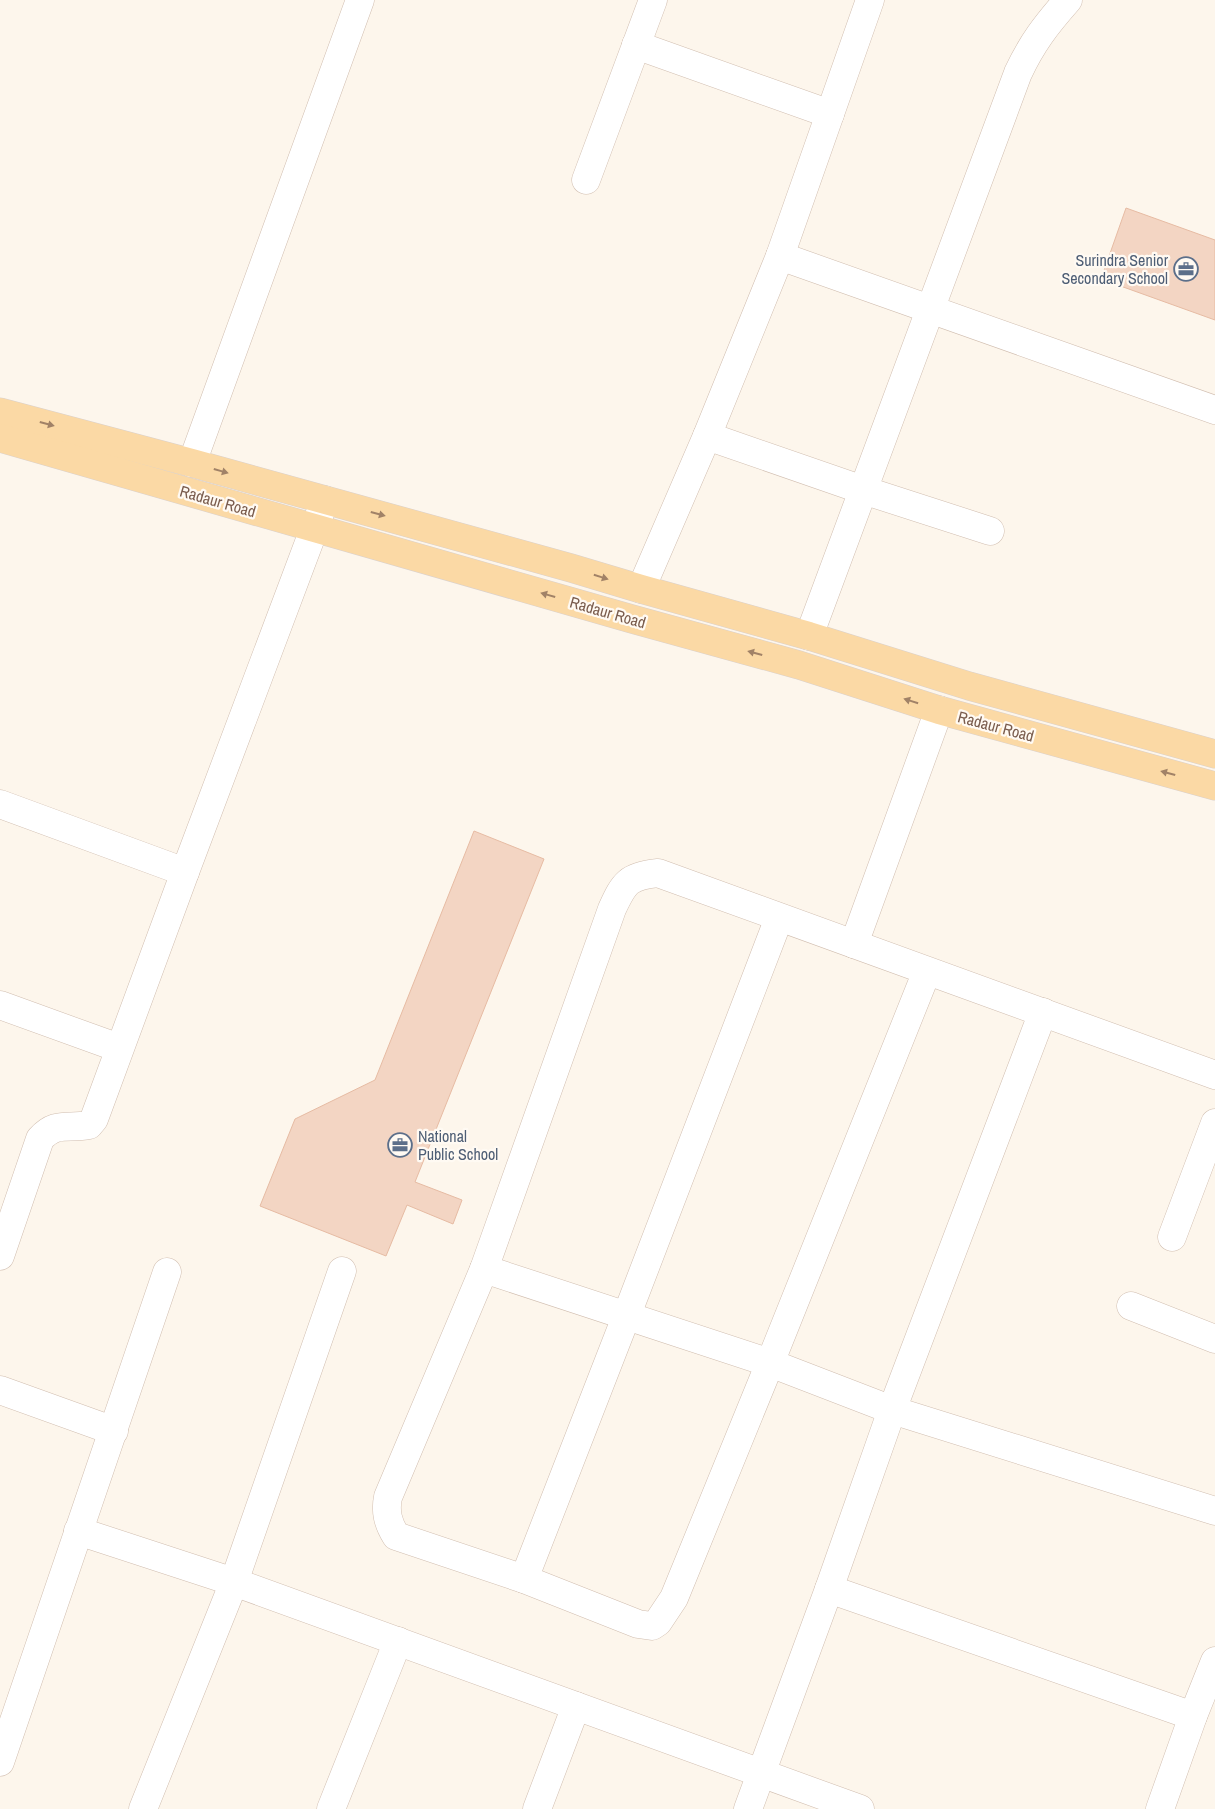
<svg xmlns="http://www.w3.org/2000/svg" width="1215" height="1809" viewBox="0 0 1215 1809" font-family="'Archivo Narrow',sans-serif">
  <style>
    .building { fill: #f3d5c3; stroke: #e6bba3 }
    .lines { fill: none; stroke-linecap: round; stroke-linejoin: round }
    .street-casing { stroke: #d1beb0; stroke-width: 29 }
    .primary-casing { stroke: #dad1cd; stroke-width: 29 }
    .street { stroke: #fff; stroke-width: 28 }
    .primary { stroke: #fbd9a5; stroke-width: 28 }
    .oneway { fill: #a18267 }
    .labels { text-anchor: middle; stroke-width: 4.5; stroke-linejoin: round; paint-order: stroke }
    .service-label { font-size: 16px; fill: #4e5e75; stroke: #fffaf3; text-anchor: end }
    .street-label { font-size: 16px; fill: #7a5c4d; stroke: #fffaf3 }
  </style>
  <rect width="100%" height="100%" fill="#fdf6ec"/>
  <g class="building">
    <path d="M1126,208L1215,240V320L1101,279Z"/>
    <path d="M474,831L544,859L415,1182L462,1200L453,1224L407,1205L386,1256L260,1206L295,1119L375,1080Z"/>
  </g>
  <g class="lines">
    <g class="street-casing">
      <g id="street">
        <path d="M636,45L830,114"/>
        <path d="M586,180L653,0"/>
        <path d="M780,256L1215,410"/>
        <path d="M707,436L863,490L990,531"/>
        <path d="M192,463L360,0"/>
        <path d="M641,589L707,436L780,256L870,0"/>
        <path d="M809,636L1018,73C1032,43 1046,25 1068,0"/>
        <path d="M0,804L185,872"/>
        <path d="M854,944L939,710"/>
        <path d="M927,971L770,1363L674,1598L658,1622L652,1626L638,1624L524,1579L396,1536C388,1523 385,1512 388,1497L484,1269L612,909C624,883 628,876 658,873L1215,1075"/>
        <path d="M0,1005L119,1048"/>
        <path d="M1172,1237L1215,1123"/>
        <path d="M0,1256L40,1139C56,1121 67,1129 89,1125L94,1119L185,872L325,500"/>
        <path d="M484,1269L770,1363L892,1410L1215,1511"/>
        <path d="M1131,1306L1215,1339"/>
        <path d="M0,1390L114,1431"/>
        <path d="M78,1531L234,1582L860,1809"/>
        <path d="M524,1579L626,1317L779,918"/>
        <path d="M829,1589L1193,1716"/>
        <path d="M0,1762L167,1272"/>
        <path d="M143,1809L234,1582L342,1271"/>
        <path d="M331,1809L398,1641"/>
        <path d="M537,1809L576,1706"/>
        <path d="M748,1809L829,1589L892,1410L1043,1012"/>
        <path d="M1160,1809L1193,1716L1215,1661"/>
      </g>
    </g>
    <g class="primary-casing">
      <g id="primary">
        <path d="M0,412L192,463L571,568L641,589L809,636L969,686L1215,754"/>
        <path d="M0,438L632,619L799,665L939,710L1215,786"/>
      </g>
    </g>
    <use href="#street" class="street"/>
    <use href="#primary" class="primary"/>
  </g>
  <defs><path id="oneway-solid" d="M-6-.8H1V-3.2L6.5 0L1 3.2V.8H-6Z" transform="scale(1.25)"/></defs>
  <g class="oneway">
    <use href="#oneway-solid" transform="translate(47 424) rotate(15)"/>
    <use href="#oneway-solid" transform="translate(221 471) rotate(16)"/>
    <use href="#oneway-solid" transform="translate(378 514) rotate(15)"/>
    <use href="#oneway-solid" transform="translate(601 577) rotate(17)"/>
    <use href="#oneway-solid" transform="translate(548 595) rotate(-164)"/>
    <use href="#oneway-solid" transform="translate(755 653) rotate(-165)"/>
    <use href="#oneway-solid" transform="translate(911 701) rotate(-162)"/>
    <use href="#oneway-solid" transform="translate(1168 773) rotate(-165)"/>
  </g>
  <defs>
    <g id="office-ring" transform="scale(1.25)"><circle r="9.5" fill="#fffaf3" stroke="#5c6f8a" stroke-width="1.5"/><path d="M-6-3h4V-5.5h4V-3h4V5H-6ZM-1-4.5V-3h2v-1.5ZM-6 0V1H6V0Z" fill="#5c6f8a"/></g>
  </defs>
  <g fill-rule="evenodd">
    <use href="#office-ring" x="1186" y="269"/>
    <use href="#office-ring" x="400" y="1145"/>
  </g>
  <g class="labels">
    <g class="service-label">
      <text x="1168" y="266">Surindra Senior<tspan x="1168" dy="18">Secondary School</tspan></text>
      <text x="418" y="1142" text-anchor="start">National<tspan x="418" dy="18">Public School</tspan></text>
    </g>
    <g class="street-label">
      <text transform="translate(218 501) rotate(16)" y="6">Radaur Road</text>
      <text transform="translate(608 612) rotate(16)" y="6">Radaur Road</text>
      <text transform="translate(996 726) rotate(15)" y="6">Radaur Road</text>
    </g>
  </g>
</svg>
